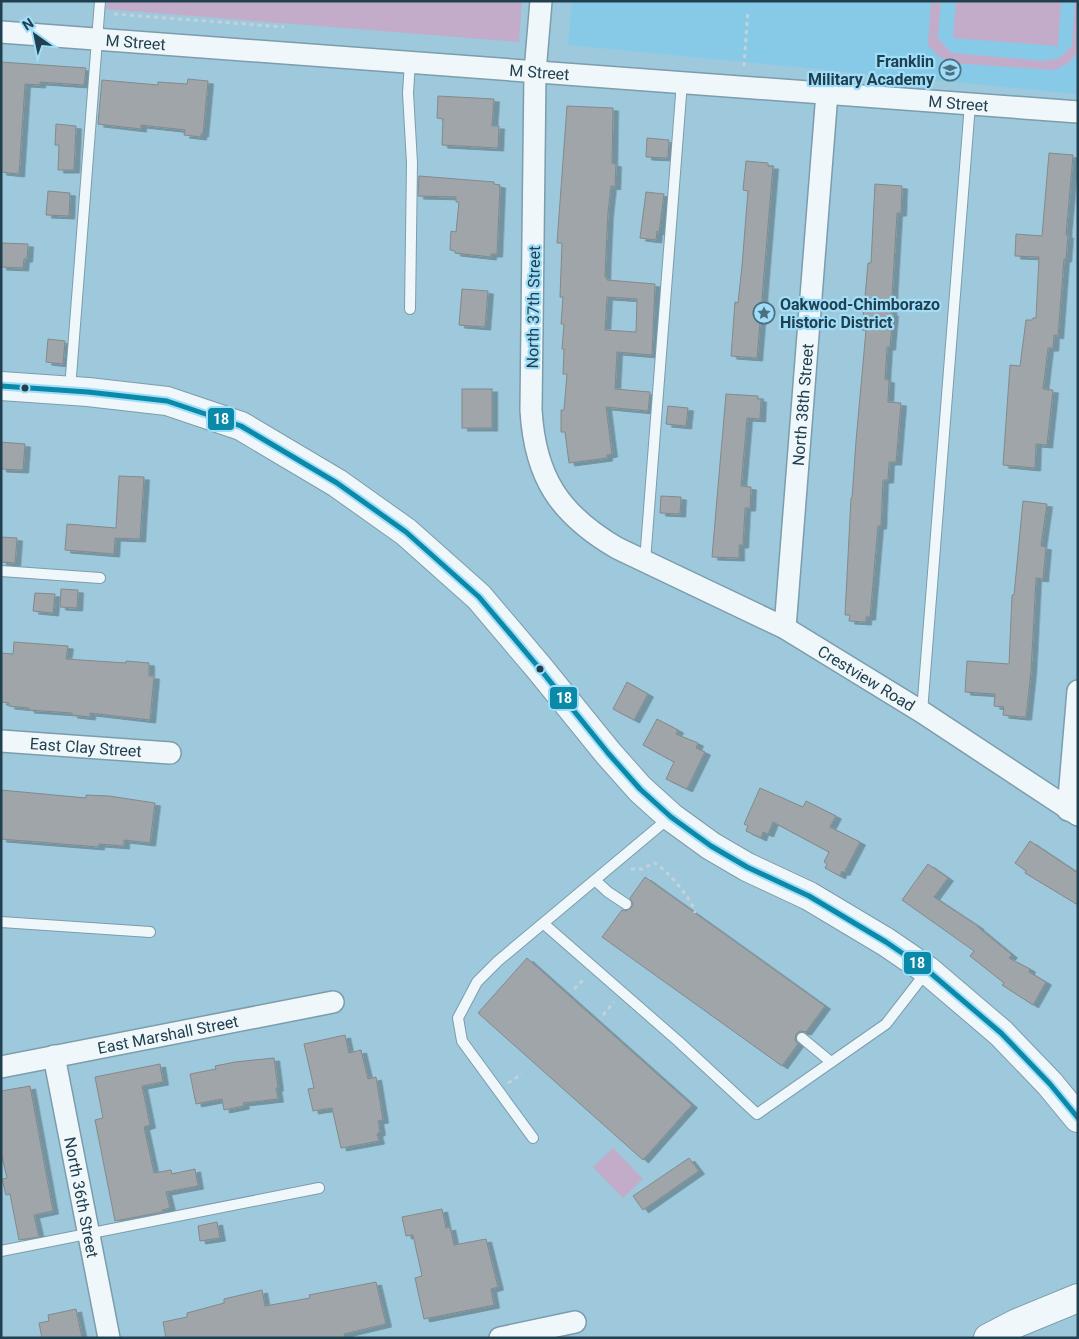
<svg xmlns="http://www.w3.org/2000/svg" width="1079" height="1339" viewBox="0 0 1079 1339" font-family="Roboto,sans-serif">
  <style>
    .built { fill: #86cae8 }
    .green { fill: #c2acc9 }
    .building { fill: #9fa5a8; stroke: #828a8c; fill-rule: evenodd; filter: url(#shadow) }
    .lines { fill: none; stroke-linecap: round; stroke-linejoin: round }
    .lane-casing { stroke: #7b9dac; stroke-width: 12 }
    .street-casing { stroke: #7b9dac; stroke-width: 24 }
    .secondary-casing { stroke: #7b9dac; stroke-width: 30 }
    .path { stroke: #c4d2d8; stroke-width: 3; stroke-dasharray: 4 4; stroke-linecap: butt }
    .lane { stroke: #f0f7fa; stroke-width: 10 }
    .street { stroke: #f0f7fa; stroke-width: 21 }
    .secondary { stroke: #f0f7fa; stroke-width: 28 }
    .bus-1-casing { stroke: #a0ddf9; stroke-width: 9 }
    .bus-1 { stroke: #0a8aa8; stroke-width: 5 }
    .bus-dot { fill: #20404f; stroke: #a0ddf9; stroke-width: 2 }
    .labels { text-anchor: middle; stroke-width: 4.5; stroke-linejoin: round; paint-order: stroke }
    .street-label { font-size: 16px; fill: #20404f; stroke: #a0ddf9 }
    .poi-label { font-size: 16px; font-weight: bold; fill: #20404f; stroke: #a0ddf9; text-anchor: end }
    .line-badge { stroke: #a0ddf9; stroke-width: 2 }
    .badge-label { font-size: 14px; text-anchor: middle; font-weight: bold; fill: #fff }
  </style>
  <defs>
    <filter id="shadow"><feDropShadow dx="5.5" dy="3" stdDeviation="0" flood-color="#0004"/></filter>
  </defs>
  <rect width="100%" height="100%" fill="#9ec8db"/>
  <path class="built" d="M572,1H1078V94L568,45Z"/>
  <g class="green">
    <path d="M107,1H522L519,42L106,9Z"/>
    <path d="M931,1H941L938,38L945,46L952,53L1044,61L1059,58L1072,46L1075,1H1078V53L1067,64L1055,70L952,63L938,56L928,45Z"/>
    <path d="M956,1H1061L1058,46L953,38Z"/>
    <path d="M613,1148L643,1179L623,1198L593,1167Z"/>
  </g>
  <g class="building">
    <path d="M1,62L86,68L84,85L40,82V85L25,84L19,174L1,172Z"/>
    <path d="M188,79L208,81L203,134H201V137L184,135L185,130L141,125V129L98,124L102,80L158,85V82L187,84Z"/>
    <path d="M438,96L494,99L492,126H499L498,148L442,145L443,119L437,118Z"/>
    <path d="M567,106L613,108L612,163L616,164L615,187L611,186L608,212L606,251L605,277H607V280L655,284L652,355L617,352L615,389L650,392L648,411L606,407L612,454L607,455V458L569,463L565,432H561V410H564L567,374H563L564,349H562L564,324H561L563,297H560L562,243H557ZM607,297L637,299L636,332L605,330Z"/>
    <path d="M56,124L76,126L74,170H58L59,145H55Z"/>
    <path d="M647,138L669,140L668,158L646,157Z"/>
    <path d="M1049,153L1073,155L1066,235H1068L1066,259H1064L1058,336L1054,335L1053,348H1048L1043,389L1053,390L1047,445L1036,444L1035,468L1003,465L1010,365L1020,366L1026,320H1032L1033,318H1036L1039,257L1015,256L1016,234L1042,236Z"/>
    <path d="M746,161L768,163V166H773L757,358L731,356L735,302L738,303L742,266L748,191L743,190Z"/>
    <path d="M419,176L494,182V184L500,185L497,254H491V257L455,253V251L450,250L451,231L456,232L459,202H456V197L418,196Z"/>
    <path d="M875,184L902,186L901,213H897L891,313H893L890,347H887L885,379L889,380L888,402L901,403L896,462H889L888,480H883L881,526H878L870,617H866V622L849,621L850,615H845L851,498H852L856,441L866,330H862L868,263H871Z"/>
    <path d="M48,191L70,193L69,216L46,215Z"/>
    <path d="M646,192L664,194L659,232L657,231L656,240L640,238Z"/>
    <path d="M1,243L28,244L27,259H24L23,268L1,267Z"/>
    <path d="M462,289L488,291L485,327L459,325Z"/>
    <path d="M48,339L65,341L63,364L46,362Z"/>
    <rect x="462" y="389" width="30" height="39"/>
    <path d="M726,394L758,396V399H761L760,419L747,418L741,486L751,487L750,508H745L743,545H739V558L712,557Z"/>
    <path d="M668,406L688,408L686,426L666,424Z"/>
    <path d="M1,442L25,444L23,470L1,469Z"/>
    <path d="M119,476L144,477L140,539L115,538L114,554L65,550L67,524L116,528Z"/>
    <path d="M661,496L681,497L680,514L660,513Z"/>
    <path d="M1023,501L1047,504L1041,546L1046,547L1043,579L1036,578L1031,671L1026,717H1022L1003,715L1004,707L994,706L995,694L965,692L967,661L1009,664L1012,595H1014Z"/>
    <path d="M1,537L17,538L15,563L1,562Z"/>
    <path d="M61,589L78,590L77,608L60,607Z"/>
    <path d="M35,593L55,594L53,613L33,611Z"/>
    <path d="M14,642L68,646L66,659L126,663V661L149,663V676H154L150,720L90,713V717L72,715V713L29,710V708L9,706V703L1,702V653L13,654Z"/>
    <path d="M627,682L648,694L634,720L613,709Z"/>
    <path d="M657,719L678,730L676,734L698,743L696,748L705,752L687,789L666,779L674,762L643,745Z"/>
    <path d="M760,788L803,807L806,801L836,816L830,827L860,842L844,873L842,871L840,876L825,868L827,864L824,862L829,852L773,822L768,834L763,832L761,838L746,831L748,826L744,824Z"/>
    <path d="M1,790L86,798V795L109,796L155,803L150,843L124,840V846L99,844V847L1,839Z"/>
    <path d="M1030,841L1078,873V905L1025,873L1026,871L1015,863Z"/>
    <path d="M928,864L948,878L934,897L978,926V927L1012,955L1009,958L1030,969L1029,972L1046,982L1033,1005L1002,985L1004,983L970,956L974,951L902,900Z"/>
    <path d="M645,877L825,1006L806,1032L800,1031L796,1034L795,1040L798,1044L782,1066L602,937L622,910L626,911L631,908L633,904L630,898Z"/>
    <path d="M527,958L692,1105L643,1160L478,1013Z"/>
    <path d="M345,1035L349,1053L361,1050L368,1079L376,1077L383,1120L378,1121L380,1132L377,1134L379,1141L341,1148L332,1108L313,1111L308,1089L314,1088L304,1044Z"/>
    <path d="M274,1058L278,1088H276L278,1099L243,1103L244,1106L224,1110L222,1099L196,1104L190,1074L216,1069L215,1066L235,1062Z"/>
    <path d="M160,1064L163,1082L142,1086L150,1125L144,1127L154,1173L171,1170L172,1174L195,1169L198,1186L166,1192L170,1208L162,1210L163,1212L115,1221L95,1120L103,1118L95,1077Z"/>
    <path d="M30,1086L53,1211L34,1215L39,1237L19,1240L10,1194L6,1195L2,1179L7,1178L1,1152V1091Z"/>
    <path d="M689,1158L699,1171L643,1210L633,1196Z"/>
    <path d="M442,1209L446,1228L450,1227L454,1245L486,1239L498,1287L491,1289L494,1305L424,1319L415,1278L422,1276L413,1235L406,1236L402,1217Z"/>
    <path d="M217,1222L220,1238L200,1241L198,1226Z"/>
    <path d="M376,1282L386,1324L344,1334L345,1338H166L163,1322L187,1317V1313L224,1303V1299L262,1290L265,1306L310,1298L309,1295Z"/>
    <path d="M76,1309L82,1338H42L39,1323L49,1321L48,1315Z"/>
  </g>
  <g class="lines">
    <g class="lane-casing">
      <g id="lane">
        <path d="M410,62L408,93L412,163L410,309"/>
        <path d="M70,389L100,1"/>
        <path d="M645,561L682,82"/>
        <path d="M1,571L100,578"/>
        <path d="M922,712L970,104"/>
        <path d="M596,881L608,892L626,904"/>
        <path d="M1,922L150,932"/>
        <path d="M544,924L678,1041L757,1114L886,1024L927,971"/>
        <path d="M802,1038L831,1062"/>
        <path d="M533,1138L462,1041L458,1018L477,982L498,961L669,818"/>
        <path d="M1,1251L319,1188"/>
      </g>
    </g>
    <g class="street-casing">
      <g id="street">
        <path id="s1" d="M541,1L535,72L531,410C535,477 559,514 617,548L785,628L922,712L1078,815"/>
        <path id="s2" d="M1,32L1078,112"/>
        <path id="s3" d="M785,628L827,93"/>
        <path id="s4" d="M1,741L170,753"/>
        <path d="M1068,810L1078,691"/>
        <path id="s5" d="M54,1056L109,1338"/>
        <path id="s6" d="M1,1067L333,1002"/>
        <path d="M500,1338L575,1322"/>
      </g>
    </g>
    <g class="secondary-casing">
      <g id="secondary">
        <path d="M1,386L88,392L167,401L241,426L337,483L406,532L479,597L540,669L608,753L640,789L671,817L711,846L747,867L809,896L886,942L927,970L1001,1033L1050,1084L1078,1118"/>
        <path d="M988,1338L1017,1323L1078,1298"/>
      </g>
    </g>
    <g class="path">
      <path d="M114,14L284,27"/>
      <path d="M744,66L748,10"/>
      <path d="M631,869H642L654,863C665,867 694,901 695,913"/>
      <path d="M574,989L584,979"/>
      <path d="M603,1015L614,1002"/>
      <path d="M508,1083L522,1074"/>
    </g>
    <use href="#lane" class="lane"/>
    <use href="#street" class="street"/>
    <use href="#secondary" class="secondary"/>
    <g class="bus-1-casing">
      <path id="bus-1" d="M1,386L88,392L167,401L241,426L337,483L406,532L479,597L540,669L608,753L640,789L671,817L711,846L747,867L809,896L886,942L927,970L1001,1033L1050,1084L1078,1118"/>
    </g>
    <use href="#bus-1" class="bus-1"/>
  </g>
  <defs>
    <g id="school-ring" transform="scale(1.125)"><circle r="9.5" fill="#a0ddf9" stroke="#4c7080" stroke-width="1.5"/><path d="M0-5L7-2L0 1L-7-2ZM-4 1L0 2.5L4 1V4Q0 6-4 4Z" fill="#4c7080"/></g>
    <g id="sight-ring" transform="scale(1.125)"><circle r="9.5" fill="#a0ddf9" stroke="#4c7080" stroke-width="1.5"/><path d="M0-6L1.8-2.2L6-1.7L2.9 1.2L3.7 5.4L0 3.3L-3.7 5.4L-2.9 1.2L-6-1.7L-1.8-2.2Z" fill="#4c7080"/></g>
  </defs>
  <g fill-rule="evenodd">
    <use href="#school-ring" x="950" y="70"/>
    <use href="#sight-ring" x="764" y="313"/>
  </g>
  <g class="bus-dot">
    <circle cx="25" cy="388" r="4.5"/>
    <circle cx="540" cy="669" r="4.5"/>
  </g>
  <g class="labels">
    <g class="street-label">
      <text dy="6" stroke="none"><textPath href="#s2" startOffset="135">M Street</textPath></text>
      <text dy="6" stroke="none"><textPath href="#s2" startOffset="540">M Street</textPath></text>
      <text dy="6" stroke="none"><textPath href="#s2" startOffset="960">M Street</textPath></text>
      <text transform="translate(533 307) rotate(-89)" y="6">North 37th Street</text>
      <text dy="6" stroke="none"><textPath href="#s3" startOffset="224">North 38th Street</textPath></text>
      <text dy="6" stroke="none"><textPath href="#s1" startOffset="862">Crestview Road</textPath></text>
      <text dy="6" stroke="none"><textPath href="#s4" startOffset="85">East Clay Street</textPath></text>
      <text dy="6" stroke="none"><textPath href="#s6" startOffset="170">East Marshall Street</textPath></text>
      <text dy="6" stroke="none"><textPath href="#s5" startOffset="144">North 36th Street</textPath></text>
    </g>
    <g class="poi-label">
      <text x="934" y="67">Franklin<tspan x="934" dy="18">Military Academy</tspan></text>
      <text x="780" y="310" text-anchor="start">Oakwood-Chimborazo<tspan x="780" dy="18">Historic District</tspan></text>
    </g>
  </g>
  <g class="line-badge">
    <rect x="207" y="407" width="28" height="24" rx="5" fill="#0a8aa8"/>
    <rect x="549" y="686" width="29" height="24" rx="5" fill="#0a8aa8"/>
    <rect x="903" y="951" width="29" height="24" rx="5" fill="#0a8aa8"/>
  </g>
  <g class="badge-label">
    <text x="221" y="424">18</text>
    <text x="564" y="703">18</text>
    <text x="917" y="968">18</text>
  </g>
  <rect width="1079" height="1339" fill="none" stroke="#20404f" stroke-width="5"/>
  <g transform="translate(35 35) rotate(327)" stroke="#a0ddf9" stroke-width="4" paint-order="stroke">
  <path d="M0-4L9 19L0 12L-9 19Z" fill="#20404f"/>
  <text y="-8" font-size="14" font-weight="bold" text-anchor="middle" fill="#20404f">N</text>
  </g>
</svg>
